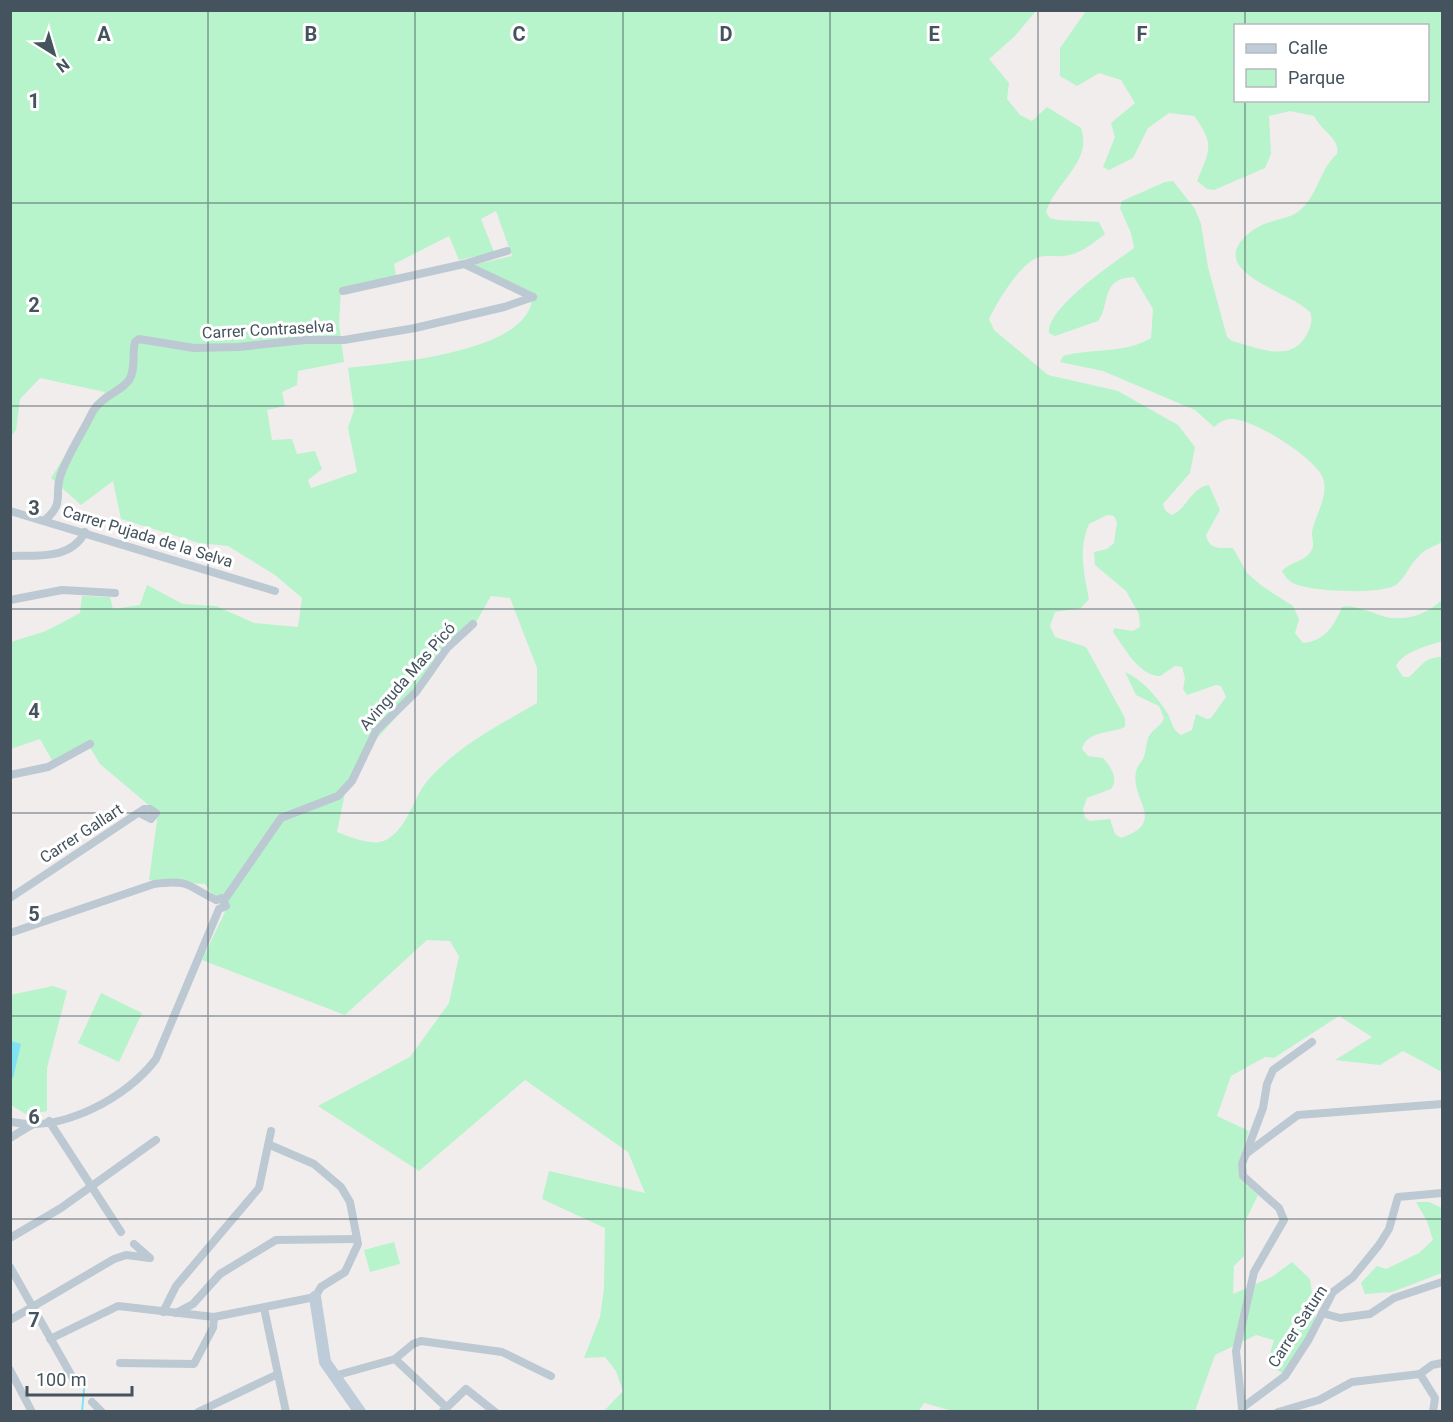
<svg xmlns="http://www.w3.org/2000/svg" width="1453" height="1422" viewBox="0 0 1453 1422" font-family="Roboto,sans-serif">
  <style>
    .green { fill: #b7f3cb; fill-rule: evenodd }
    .water { fill: #7fe3f5 }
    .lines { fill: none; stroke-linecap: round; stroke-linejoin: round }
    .stream { stroke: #7fe3f5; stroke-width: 2 }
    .street { stroke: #bcc9d2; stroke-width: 8 }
    .secondary { stroke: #beccd9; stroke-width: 12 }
    .grid { fill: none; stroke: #44535d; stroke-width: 1.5; stroke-opacity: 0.55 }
    .labels { text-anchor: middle; stroke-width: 6; stroke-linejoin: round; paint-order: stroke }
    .street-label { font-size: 16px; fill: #44535d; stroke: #fff }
    .grid-label { font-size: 20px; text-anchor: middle; font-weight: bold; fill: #44535d; stroke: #fff; stroke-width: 6; stroke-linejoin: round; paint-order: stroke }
  </style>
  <rect width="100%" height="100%" fill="#f1eded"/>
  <g class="green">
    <path d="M11,11H1036L1015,36L989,59L1009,83L1007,99L1020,115L1032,121L1047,107L1081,128C1093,162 1055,182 1046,212L1050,218L1057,220L1099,222L1105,234C1092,244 1079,255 1063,256C1056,257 1046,255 1039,257C1020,263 997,302 989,319L994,330L1048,375L1118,391L1178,425L1195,447L1190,473L1163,504L1165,510L1171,515C1187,510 1190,488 1209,485L1220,510L1206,535C1209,550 1220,548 1233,548L1247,573L1262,586L1293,606L1299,619L1295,633L1303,643C1325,641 1334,626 1342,607C1350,605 1356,608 1364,610C1374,612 1382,617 1391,618C1411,620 1428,613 1442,600V641C1427,646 1404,651 1396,666L1403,677H1409C1422,666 1424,657 1442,657V1072L1403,1051L1380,1065L1335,1060L1372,1037L1339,1016L1274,1058L1265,1057L1231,1076L1217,1116L1249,1131L1238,1164L1240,1179L1258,1195L1245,1222L1244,1256L1234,1266L1233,1294L1272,1277L1292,1262L1310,1279L1317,1330L1287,1376L1267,1364L1274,1340L1256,1335L1215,1355L1195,1411L956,1412L924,1403L918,1412L604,1411L623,1391L616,1371L605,1357L584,1358L600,1317L604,1289L605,1228L542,1199L549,1171L645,1193L628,1152L525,1080L419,1171L318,1106L410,1057L449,1003L459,956L450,941L427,940L345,1015L202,960L225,912L205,884L149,880L158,813L100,764L88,744L53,762L40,739L11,749V642L46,631L80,613L82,596L110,597L113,609L140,605L147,585L183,604L216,606L254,623L298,627L302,598L275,575L228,546L199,543L121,519L113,481L81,505L51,478L105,392L40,378L20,399L16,430L11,436ZM496,211L512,256L473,265L532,293C537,353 389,363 348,368L354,410L348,428L357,472L311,488L308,480L322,469L315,451L297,454L292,439L272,440L267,410L285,406L282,392L297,385L298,371L344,362L339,324L341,289L396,276L394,264L449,236L459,260L494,252L481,219ZM1107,515L1114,516L1117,522L1114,543L1107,549L1094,552L1095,565L1126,591L1139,614L1140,627L1133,631L1114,628L1113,632C1124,647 1139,676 1160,676L1175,666L1182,667L1185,678L1183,689L1187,695L1216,685L1221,686L1226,697L1211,718L1207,719L1196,714L1192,730L1181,735C1171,730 1172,719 1166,711C1156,696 1142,679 1125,672L1136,695L1159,706L1164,718C1161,726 1157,726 1152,732C1145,739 1147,751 1143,759C1141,763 1137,766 1136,772C1130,800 1168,822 1121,838L1115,834L1110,819L1090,821L1085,818L1083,809L1087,798L1111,789C1119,779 1111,767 1103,758L1088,756L1082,749C1086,731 1112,733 1125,727V718L1086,647L1055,637L1050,626L1055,612L1081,608L1089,599C1084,573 1078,550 1089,524ZM491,596L510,598L537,668V703C498,726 459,745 428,780C412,799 409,827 386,840C373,847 350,837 337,832L345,793L371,745L428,682L449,651L471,631Z"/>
    <path d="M1086,11H1442V542C1435,546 1425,549 1419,556C1410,564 1406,577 1396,585C1380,595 1306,592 1291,582C1287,579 1284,575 1282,571C1290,562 1306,561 1311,551C1315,545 1312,540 1312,533C1314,516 1331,494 1322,476C1313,457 1251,417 1230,419C1224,419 1219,423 1214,427L1195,410L1103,371L1060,362L1063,356C1092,348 1125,354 1151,338L1153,309L1134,277C1099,278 1111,306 1098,321L1055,336L1049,333C1047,307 1114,263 1134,248L1131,233L1120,208L1122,201L1165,182L1173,181L1195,209L1201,224L1208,267L1227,337L1232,341C1258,348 1292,364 1307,334C1311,327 1313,319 1310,312C1289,290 1198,271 1253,230C1268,219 1286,221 1299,211C1318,196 1319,170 1337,154C1340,138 1323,133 1314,116L1290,111L1269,116L1271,154L1265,168L1214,190L1207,189L1197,181C1210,150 1215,144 1194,116L1169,113L1148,128L1133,158L1109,170L1103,167L1115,137L1111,123L1135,103L1121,80L1099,73L1077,86L1060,76V48ZM1236,26H1428V100H1236Z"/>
    <path d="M53,986L67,991L47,1068V1111L27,1115L11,1105L10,995Z"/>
    <path d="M101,993L142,1013L119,1062L78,1043Z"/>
    <path d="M1416,1202H1429L1442,1208V1273L1392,1292L1365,1294L1361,1283L1377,1266L1386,1269L1419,1253L1433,1240L1427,1221Z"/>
    <path d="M394,1242L400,1264L370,1272L364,1250Z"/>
  </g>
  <path class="water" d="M11,1041L21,1044L13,1078L11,1077Z"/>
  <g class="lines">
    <path class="stream" d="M82,1412L85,1377"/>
    <g class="street">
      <path d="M464,264L507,251"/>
      <path d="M343,291L464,264L533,297"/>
      <path d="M10,511L275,591"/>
      <path d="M45,520C66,502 53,495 61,474C69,452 83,432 93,411C103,395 122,391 129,380C136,370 132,353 135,342L139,339L194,348L238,347L305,340H344L415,328L504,307L533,297"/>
      <path d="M10,556C38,555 71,560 85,532"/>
      <path d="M10,600L62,590L115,593"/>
      <path d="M10,775L48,767L90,744"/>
      <path d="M10,898L144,809H150L156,813L151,819L139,813"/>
      <path d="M225,899L281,818L338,796L352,781L376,731L416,692L447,648L473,624"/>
      <path d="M10,933L154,884C190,879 187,886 216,900"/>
      <path d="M49,1121L121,1232"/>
      <path d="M12,1122C61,1133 127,1098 156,1059L219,909L226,906L222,898L216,900"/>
      <path d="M10,1138L33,1124"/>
      <path d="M1247,1153L1298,1115L1442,1104"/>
      <path d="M10,1238L61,1208L156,1140"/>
      <path d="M10,1267L74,1380"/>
      <path d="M264,1308L286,1412"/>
      <path d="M163,1312L176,1286L259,1188L271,1131"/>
      <path d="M176,1313L193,1304L220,1274L276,1240L357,1239"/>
      <path d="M1322,1313L1340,1318L1370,1314L1394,1298L1442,1282"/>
      <path d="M10,1320L114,1259L126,1255L150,1258L134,1244"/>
      <path d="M50,1339L118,1306L214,1317L315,1297L321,1287L345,1272L358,1244L350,1202L341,1187L314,1164L270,1145"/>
      <path d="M395,1359L446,1407"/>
      <path d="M120,1363L194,1364L213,1328L214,1317"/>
      <path d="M10,1370L32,1412"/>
      <path d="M1420,1374L1435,1398L1433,1412"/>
      <path d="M334,1376L395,1359L413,1344L421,1341L502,1352L551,1376"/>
      <path d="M92,1402L102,1412"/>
      <path d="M1242,1408L1236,1351L1254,1272L1284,1220L1279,1208L1243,1176L1242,1164L1263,1108L1267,1084L1273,1070L1312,1042"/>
      <path d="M1242,1408L1285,1376L1309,1339L1333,1292L1353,1277L1379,1245L1389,1229L1398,1197L1442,1193"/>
      <path d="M443,1411L466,1389L495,1412"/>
      <path d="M198,1412L278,1374"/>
      <path d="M1278,1412L1319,1400L1352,1382L1420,1374L1432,1365L1442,1363"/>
    </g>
    <path class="secondary" d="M315,1297L325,1362L360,1412"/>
  </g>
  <path class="grid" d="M208,10V1412M415,10V1412M623,10V1412M830,10V1412M1038,10V1412M1245,10V26M1245,100V1412M10,203H1442M10,406H1442M10,609H1442M10,813H1442M10,1016H1442M10,1219H1442"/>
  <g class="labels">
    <g class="street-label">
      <text transform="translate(268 329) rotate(-3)" y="6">Carrer Contraselva</text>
      <text transform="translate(148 536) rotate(17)" y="6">Carrer Pujada de la Selva</text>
      <text transform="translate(407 676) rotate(-49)" y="6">Avinguda Mas Picó</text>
      <text transform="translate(81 833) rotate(-33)" y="6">Carrer Gallart</text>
      <text transform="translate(1297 1326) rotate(-57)" y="6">Carrer Saturn</text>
    </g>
  </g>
  <g class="grid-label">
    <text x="104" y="41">A</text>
    <text x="311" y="41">B</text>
    <text x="519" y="41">C</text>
    <text x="726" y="41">D</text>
    <text x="934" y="41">E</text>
    <text x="1142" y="41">F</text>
    <text x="34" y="108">1</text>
    <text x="34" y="312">2</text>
    <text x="34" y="515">3</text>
    <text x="34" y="718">4</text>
    <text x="34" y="921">5</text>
    <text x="34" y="1124">6</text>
    <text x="34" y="1327">7</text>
  </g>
  <rect width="1453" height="1422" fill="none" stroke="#44535d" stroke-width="24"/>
  <rect x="1234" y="24" width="195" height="78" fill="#ffffff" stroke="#b4babe" stroke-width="1.5"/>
  <rect x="1246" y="44" width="30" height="9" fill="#beccd9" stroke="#b4babe" stroke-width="1.5"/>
  <text x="1288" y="54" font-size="18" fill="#44535d">Calle</text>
  <rect x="1246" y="69" width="30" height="18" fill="#b7f3cb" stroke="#b4babe" stroke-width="1.5"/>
  <text x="1288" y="84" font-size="18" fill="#44535d">Parque</text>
  <g transform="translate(54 54) rotate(143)" stroke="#ffffff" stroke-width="4.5" paint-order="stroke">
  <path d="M0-4.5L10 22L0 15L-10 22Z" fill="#44535d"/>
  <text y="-9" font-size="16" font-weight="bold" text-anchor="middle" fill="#44535d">N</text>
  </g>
  <path d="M27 1386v9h105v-9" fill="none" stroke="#44535d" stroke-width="3"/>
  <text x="36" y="1386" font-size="18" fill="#44535d" stroke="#ffffff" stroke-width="4.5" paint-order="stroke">100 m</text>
</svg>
